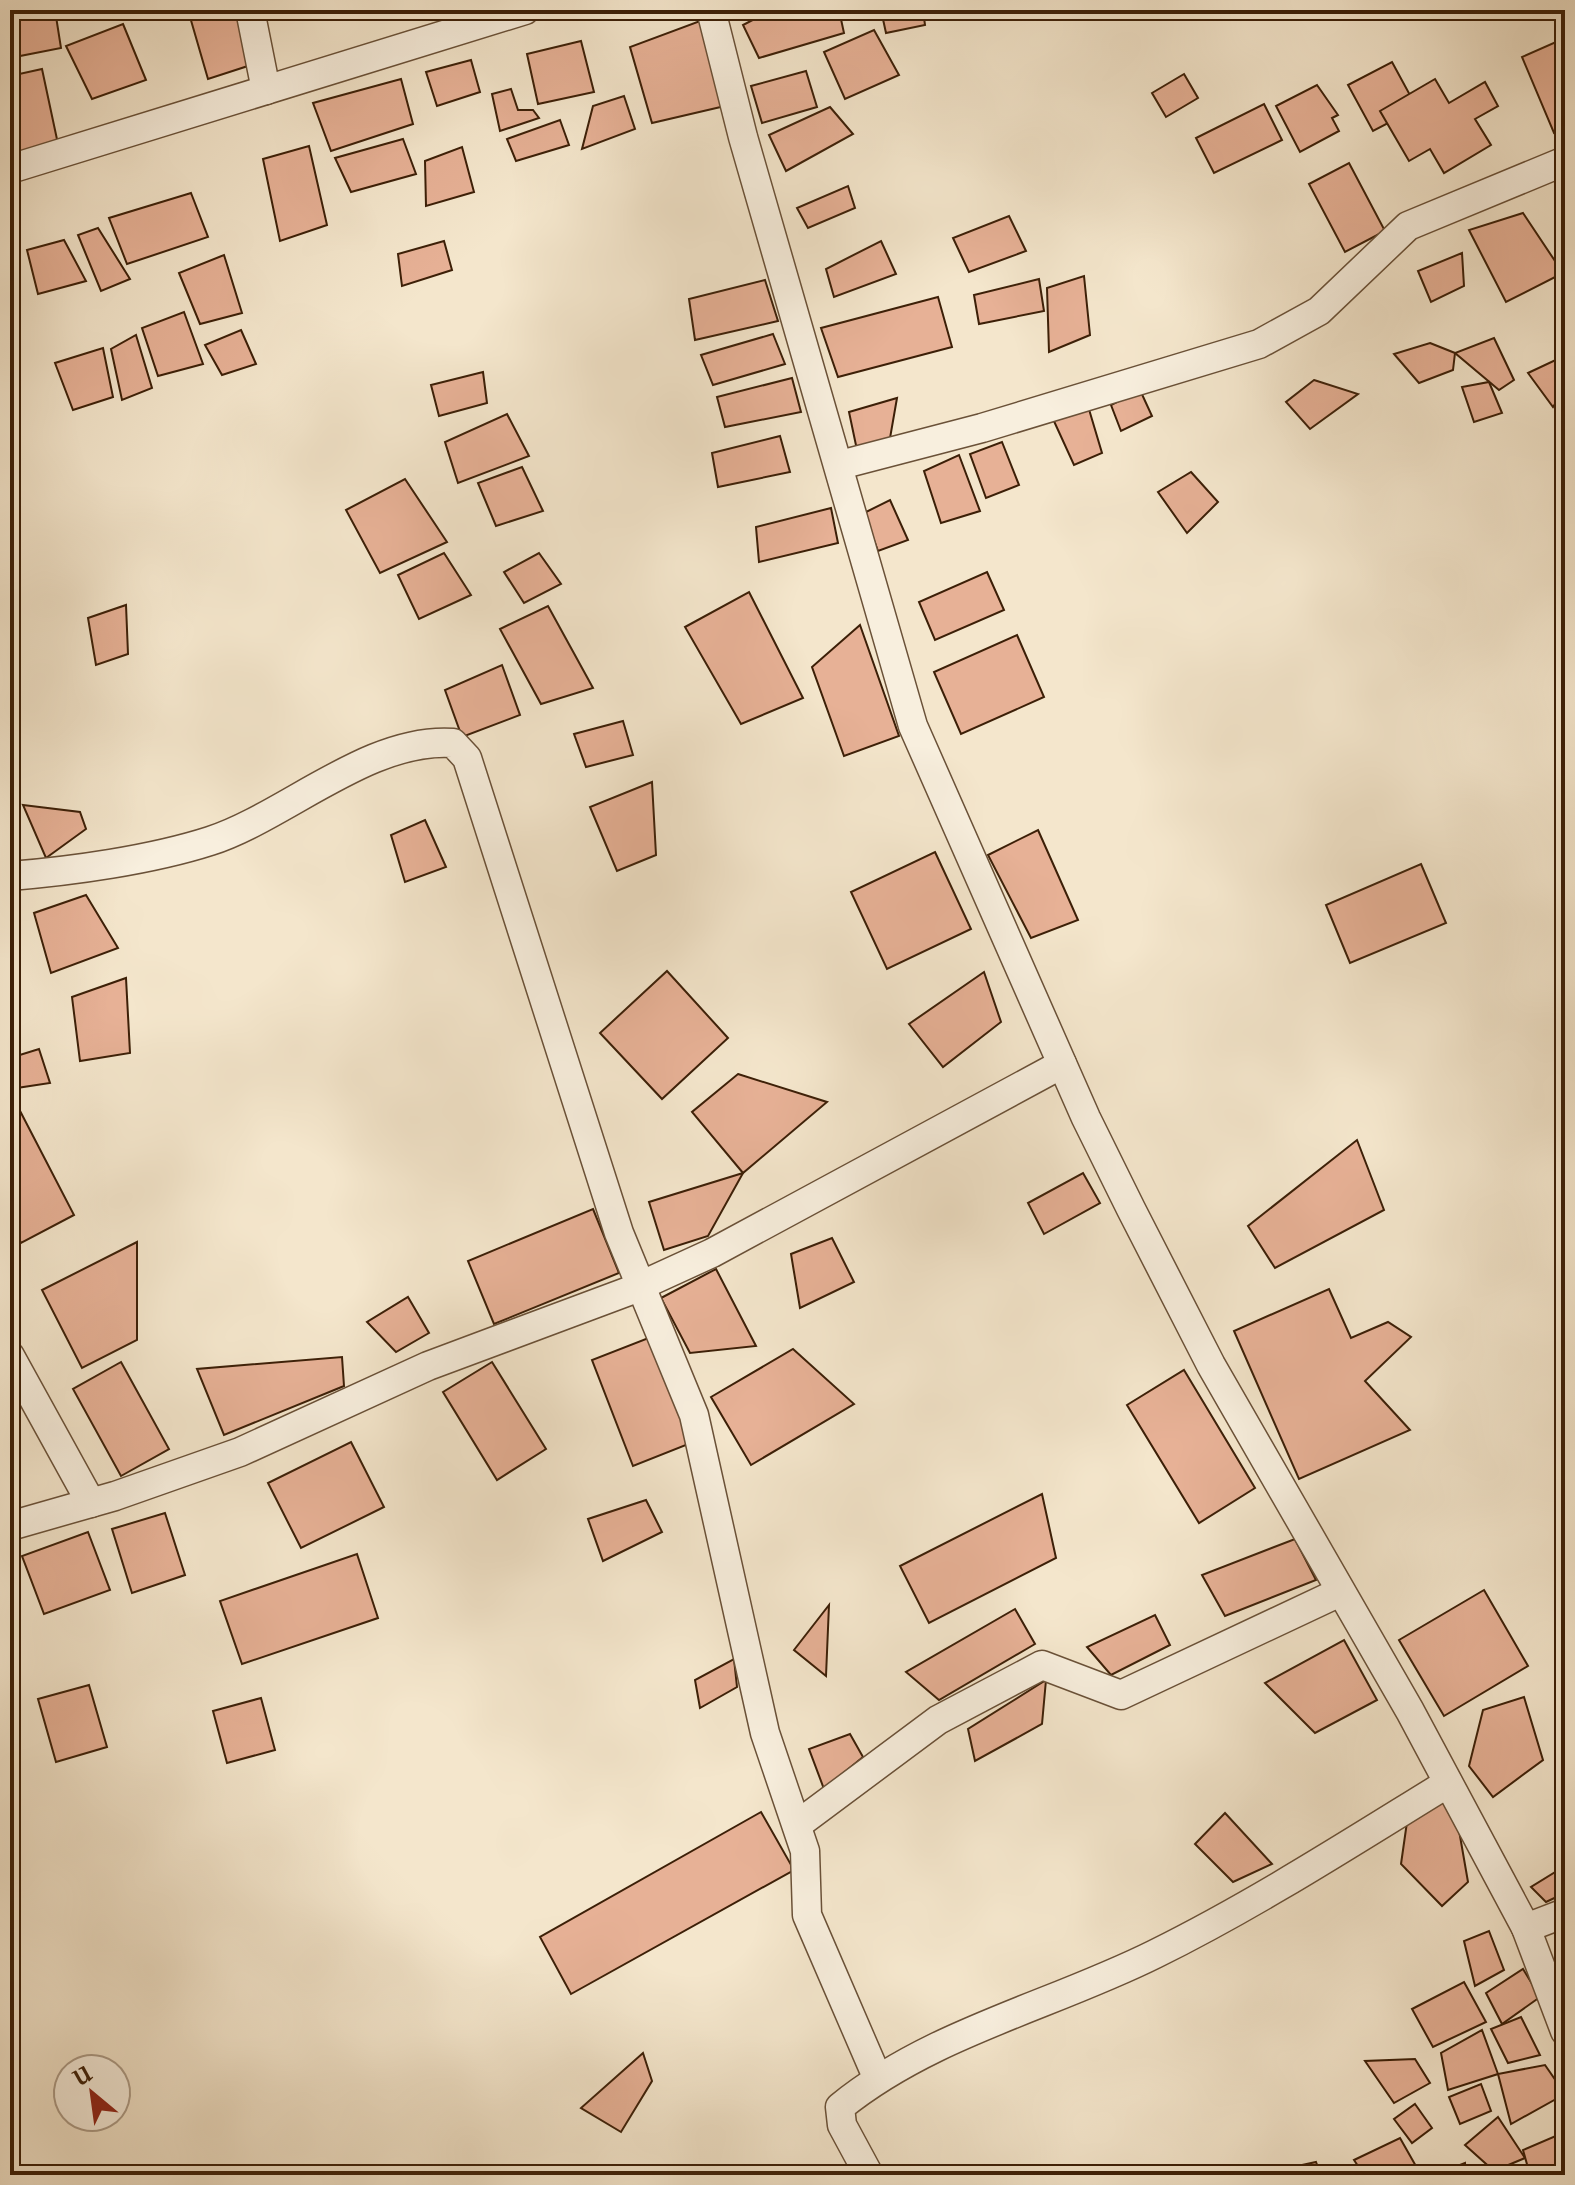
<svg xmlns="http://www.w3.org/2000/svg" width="1575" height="2185" viewBox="0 0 1575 2185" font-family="'IM FELL French Canon',serif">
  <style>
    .building { fill: #e7b196; stroke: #3c1f07; stroke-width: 2 }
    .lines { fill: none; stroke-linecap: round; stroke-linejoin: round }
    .minor-casing { stroke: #6a5138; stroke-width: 31 }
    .minor { stroke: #f8efde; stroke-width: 28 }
  </style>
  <rect width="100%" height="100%" fill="#f4e6cc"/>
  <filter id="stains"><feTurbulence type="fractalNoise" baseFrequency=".0025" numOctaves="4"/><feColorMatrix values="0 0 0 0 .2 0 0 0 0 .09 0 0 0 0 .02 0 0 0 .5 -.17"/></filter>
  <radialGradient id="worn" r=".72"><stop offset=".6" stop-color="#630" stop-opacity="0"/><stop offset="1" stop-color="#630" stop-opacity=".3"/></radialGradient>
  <g class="building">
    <path d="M10,10H13L23,38L10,40Z"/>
    <path d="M16,10H55L61,48L20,56Z"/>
    <path d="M188,10H236L254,64L208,79Z"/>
    <path d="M724,10H765L766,11L726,20Z"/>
    <path d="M772,10H839L844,33L759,58L743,25Z"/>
    <path d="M881,10H923L925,25L886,33Z"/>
    <path d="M700,21L725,106L652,123L630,47Z"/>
    <path d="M123,24L146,80L92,99L66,46Z"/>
    <path d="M874,30L899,75L845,99L824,52Z"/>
    <path d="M1565,38V128L1554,133L1522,57Z"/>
    <path d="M581,41L594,92L538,104L527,54Z"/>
    <path d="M471,60L480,92L437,106L426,72Z"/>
    <path d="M1392,62L1417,108L1373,131L1348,85Z"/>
    <path d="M42,69L58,144L10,155V76Z"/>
    <path d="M806,71L817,107L762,123L751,86Z"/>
    <path d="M1184,74L1198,98L1166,117L1152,93Z"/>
    <path d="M401,79L413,124L331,151L313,103Z"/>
    <path d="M1435,79L1449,103L1485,82L1498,106L1475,119L1491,145L1444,173L1430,149L1409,161L1380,111Z"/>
    <path d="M1317,85L1338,115L1332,118L1339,131L1300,152L1276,106Z"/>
    <path d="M511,89L518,110H533L539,118L500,131L492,94Z"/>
    <path d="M624,96L635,129L582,149L593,106Z"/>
    <path d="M1264,104L1282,140L1214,173L1196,138Z"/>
    <path d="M830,107L853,134L786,171L769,135Z"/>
    <path d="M560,120L569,145L516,161L507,139Z"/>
    <path d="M403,139L416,174L351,192L335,158Z"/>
    <path d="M309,146L327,225L280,241L263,159Z"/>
    <path d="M462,147L474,192L426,206L425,161Z"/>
    <path d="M1349,163L1385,231L1345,252L1309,184Z"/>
    <path d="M848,186L855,208L808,228L797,208Z"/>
    <path d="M191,193L208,237L127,264L109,218Z"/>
    <path d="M1523,213L1565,276H1557L1506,302L1469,230Z"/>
    <path d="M1009,216L1026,251L969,272L953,238Z"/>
    <path d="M98,228L130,279L101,291L78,235Z"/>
    <path d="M64,240L86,281L38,294L27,250Z"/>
    <path d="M444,241L452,270L402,286L398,254Z"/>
    <path d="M881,241L896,274L834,297L826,269Z"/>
    <path d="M1462,253L1464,286L1431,302L1418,271Z"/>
    <path d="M224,255L242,313L200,324L179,273Z"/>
    <path d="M1084,276L1090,335L1049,352L1047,288Z"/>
    <path d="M1039,279L1044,311L979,324L974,295Z"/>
    <path d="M765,280L778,321L695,340L689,299Z"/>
    <path d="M938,297L952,347L838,377L821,328Z"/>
    <path d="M184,312L203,364L158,376L142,328Z"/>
    <path d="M241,330L256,364L222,375L205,345Z"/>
    <path d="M773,334L785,364L713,385L701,355Z"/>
    <path d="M136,335L152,388L122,400L111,349Z"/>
    <path d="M1494,338L1514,380L1499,390L1455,353Z"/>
    <path d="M1430,343L1455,353L1453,370L1419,383L1394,354Z"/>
    <path d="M103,348L113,397L73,410L55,363Z"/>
    <path d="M1564,356L1565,389L1553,407L1528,373Z"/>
    <path d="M483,372L487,403L439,416L431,385Z"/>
    <path d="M792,378L801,412L725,427L717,397Z"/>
    <path d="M1314,380L1358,394L1310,429L1286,402Z"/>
    <path d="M1489,382L1502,413L1474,422L1462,387Z"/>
    <path d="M1140,390L1152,416L1121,431L1111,405Z"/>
    <path d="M897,398L889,444L857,450L849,412Z"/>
    <path d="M1088,406L1102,453L1074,465L1053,419Z"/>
    <path d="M507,414L529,456L458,483L445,442Z"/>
    <path d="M780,436L790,472L718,487L712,453Z"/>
    <path d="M1002,442L1019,485L986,498L970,454Z"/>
    <path d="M959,455L980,511L941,523L924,471Z"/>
    <path d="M522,467L543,511L496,526L478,483Z"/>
    <path d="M1191,472L1218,502L1187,533L1158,492Z"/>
    <path d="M405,479L447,542L380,573L346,510Z"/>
    <path d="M890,500L908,540L878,551L864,513Z"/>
    <path d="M831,508L838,543L759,562L756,527Z"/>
    <path d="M444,553L471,595L419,619L398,575Z"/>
    <path d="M539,553L561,584L524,603L504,572Z"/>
    <path d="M987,572L1004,610L935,640L919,602Z"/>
    <path d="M749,592L803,698L741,724L685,627Z"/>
    <path d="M126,605L128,654L96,665L88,618Z"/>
    <path d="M548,606L593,688L541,704L500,629Z"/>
    <path d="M860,625L899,736L844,756L812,667Z"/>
    <path d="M1017,635L1044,697L961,734L934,672Z"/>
    <path d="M502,665L520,715L462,737L445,690Z"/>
    <path d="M623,721L633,755L586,767L574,734Z"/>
    <path d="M652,782L656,855L617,871L590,807Z"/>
    <path d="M23,805L80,812L86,829L46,858Z"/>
    <path d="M425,820L446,867L405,882L391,835Z"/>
    <path d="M1038,830L1078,920L1031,938L988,855Z"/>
    <path d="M935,852L971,929L887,969L851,892Z"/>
    <path d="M1421,864L1446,923L1350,963L1326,905Z"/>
    <path d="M86,895L118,948L51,973L34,913Z"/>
    <path d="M667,971L728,1038L662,1099L600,1033Z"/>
    <path d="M984,972L1001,1022L943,1067L909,1024Z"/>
    <path d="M126,978L130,1053L80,1061L72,997Z"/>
    <path d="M39,1049L50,1083L10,1089V1058Z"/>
    <path d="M738,1074L827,1102L743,1173L692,1112Z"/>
    <path d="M18,1107L74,1215L21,1243L10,1221V1109Z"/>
    <path d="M1357,1140L1384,1210L1275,1268L1248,1226Z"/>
    <path d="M743,1173L708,1236L664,1250L649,1202Z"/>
    <path d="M1083,1173L1100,1203L1044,1234L1028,1203Z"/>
    <path d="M593,1209L619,1273L494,1324L468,1261Z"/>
    <path d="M832,1238L854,1282L800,1308L791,1254Z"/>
    <path d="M137,1242V1340L82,1368L42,1290Z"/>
    <path d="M716,1269L756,1346L690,1353L661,1298Z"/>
    <path d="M1329,1289L1351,1338L1388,1322L1411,1337L1365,1381L1410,1430L1299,1479L1234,1331Z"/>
    <path d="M408,1297L429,1333L396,1352L367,1322Z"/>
    <path d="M651,1337L691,1443L633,1466L592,1360Z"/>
    <path d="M793,1349L854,1404L751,1465L711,1397Z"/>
    <path d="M342,1357L344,1386L224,1435L197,1369Z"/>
    <path d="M121,1362L169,1449L121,1476L73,1389Z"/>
    <path d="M492,1362L546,1449L497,1480L443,1392Z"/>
    <path d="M1184,1370L1255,1488L1199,1523L1127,1405Z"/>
    <path d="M351,1442L384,1507L301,1548L268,1483Z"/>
    <path d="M1042,1494L1056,1558L929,1623L900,1566Z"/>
    <path d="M646,1500L662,1532L603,1561L588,1519Z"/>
    <path d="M165,1513L185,1575L132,1593L112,1529Z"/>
    <path d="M88,1532L110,1590L44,1614L22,1556Z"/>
    <path d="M1295,1539L1316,1580L1225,1616L1202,1575Z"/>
    <path d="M357,1554L378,1618L242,1664L220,1601Z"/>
    <path d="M1484,1590L1528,1666L1444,1716L1399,1640Z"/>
    <path d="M829,1605L826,1676L794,1650Z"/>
    <path d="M1015,1609L1035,1644L939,1700L906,1672Z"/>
    <path d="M1155,1615L1170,1645L1111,1675L1087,1647Z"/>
    <path d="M1344,1640L1377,1700L1315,1733L1265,1683Z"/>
    <path d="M734,1659L737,1687L700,1708L695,1680Z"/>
    <path d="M1046,1680L1042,1724L975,1761L968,1729Z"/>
    <path d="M89,1685L107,1747L56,1762L38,1699Z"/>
    <path d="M1524,1697L1543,1760L1493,1797L1469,1766L1483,1710Z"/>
    <path d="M261,1698L275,1750L227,1763L213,1711Z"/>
    <path d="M850,1734L863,1757L824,1789L809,1749Z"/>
    <path d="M1452,1790L1468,1882L1442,1906L1401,1864L1408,1815Z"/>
    <path d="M761,1812L794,1870L571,1994L540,1937Z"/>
    <path d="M1225,1813L1272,1864L1233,1882L1195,1844Z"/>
    <path d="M1565,1866V1893L1546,1902L1531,1887Z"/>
    <path d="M1489,1931L1504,1970L1475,1986L1464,1941Z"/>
    <path d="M1523,1969L1540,1997L1502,2024L1486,1993Z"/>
    <path d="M1464,1982L1486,2022L1433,2047L1412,2009Z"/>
    <path d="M1521,2017L1540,2055L1508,2063L1491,2029Z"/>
    <path d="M1482,2030L1498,2074L1448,2090L1441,2053Z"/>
    <path d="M643,2053L652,2081L621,2132L581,2108Z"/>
    <path d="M1415,2059L1430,2083L1394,2103L1365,2061Z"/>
    <path d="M1545,2065L1565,2094L1511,2124L1498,2074Z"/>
    <path d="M1481,2084L1491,2111L1460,2124L1449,2097Z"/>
    <path d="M1415,2104L1432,2128L1412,2143L1394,2119Z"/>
    <path d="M1498,2117L1525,2158L1494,2171L1465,2145Z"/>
    <path d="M1565,2132V2167L1530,2175L1523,2150Z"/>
    <path d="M1400,2138L1421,2175H1364L1354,2160Z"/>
    <path d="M1316,2162L1321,2175H1270V2172Z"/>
    <path d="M1465,2163L1466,2175H1435Z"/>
  </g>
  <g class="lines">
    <g class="minor-casing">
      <g id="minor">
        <path d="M250,10L266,90"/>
        <path d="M711,10L743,137L913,726L1086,1118L1131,1209L1211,1365L1410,1711L1526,1928L1565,2031"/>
        <path d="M10,169L525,10"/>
        <path d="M840,465L982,428L1259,344L1319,311L1408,226L1565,161"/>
        <path d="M10,876C72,871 151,860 210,841C285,817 369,737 453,743L467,758L619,1233L694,1415L765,1733L805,1851L807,1915L877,2077"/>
        <path d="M10,1356L91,1503"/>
        <path d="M10,1526L115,1496L240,1452L428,1366L629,1291L712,1253L1062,1064"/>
        <path d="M797,1825L938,1720L1042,1665L1121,1695L1340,1592"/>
        <path d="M1526,1928L1565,1913"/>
        <path d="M869,2175L842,2125L840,2107C931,2033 1051,2006 1155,1954C1256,1904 1352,1842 1448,1783"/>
      </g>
    </g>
    <use href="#minor" class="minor"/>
  </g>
  <rect width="1575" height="2185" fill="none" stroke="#f4e6cc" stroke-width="40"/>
  <rect x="12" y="12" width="1551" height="2161" fill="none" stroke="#3c1f07" stroke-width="4"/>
  <rect x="20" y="20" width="1535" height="2145" fill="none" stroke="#3c1f07" stroke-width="2"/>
  <g transform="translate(92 2093) rotate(331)"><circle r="38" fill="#f8efde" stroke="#ad9c88" stroke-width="2"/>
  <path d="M0-6L14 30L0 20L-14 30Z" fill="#8f2418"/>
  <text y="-12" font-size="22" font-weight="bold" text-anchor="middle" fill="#3c1f07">U</text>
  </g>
  <rect width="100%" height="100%" filter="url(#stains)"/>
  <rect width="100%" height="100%" fill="url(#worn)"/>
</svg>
